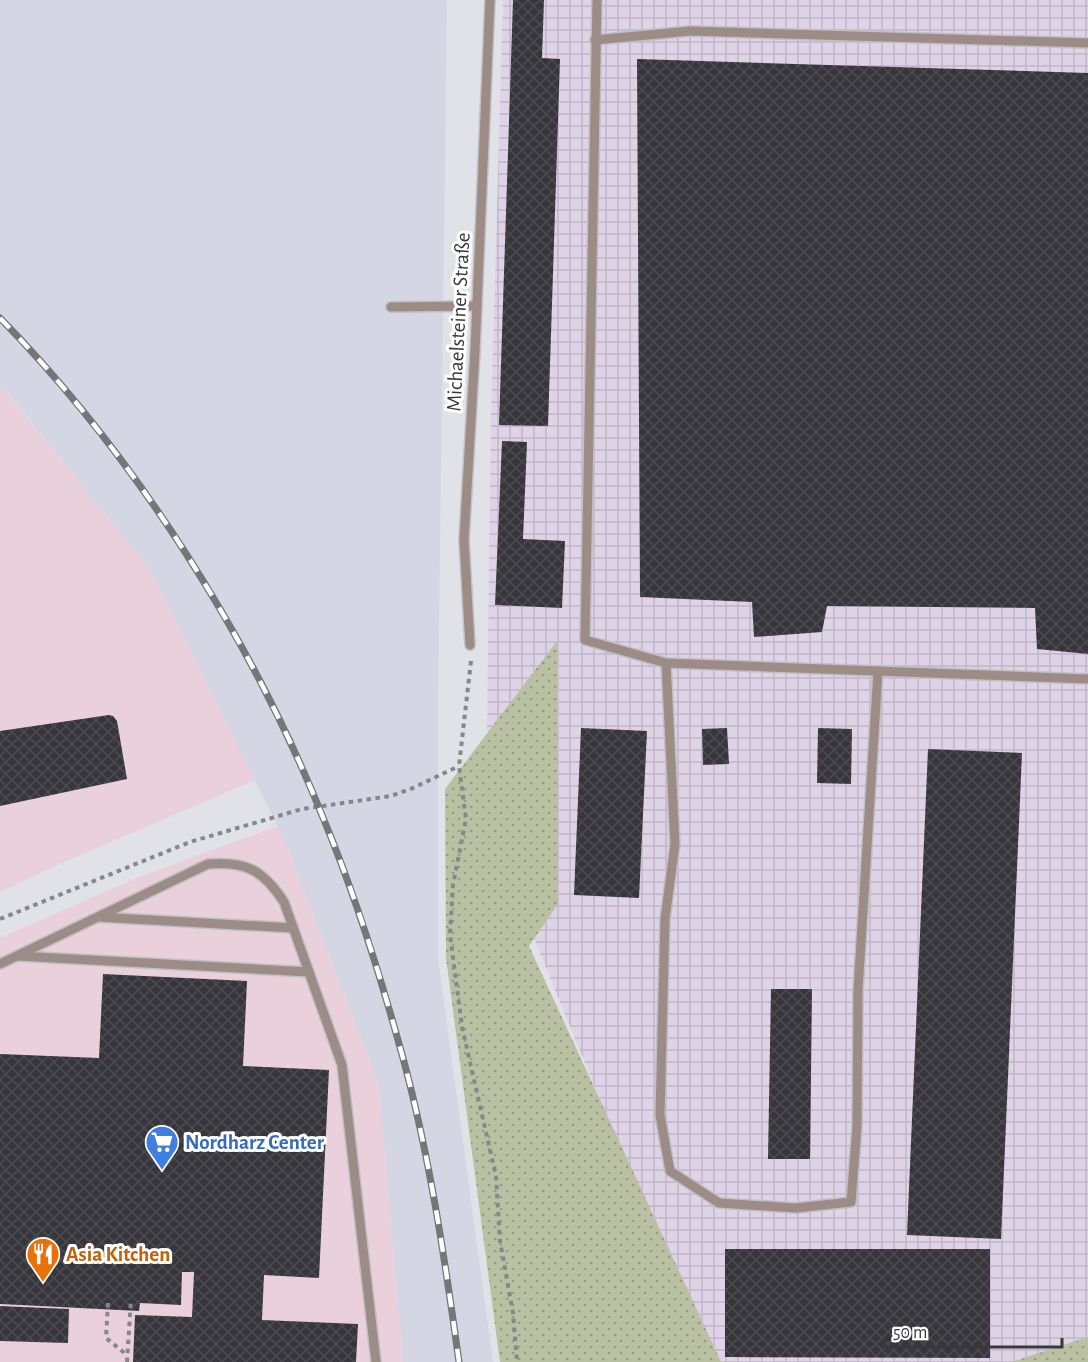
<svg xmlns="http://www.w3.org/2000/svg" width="1088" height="1362" viewBox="0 0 1088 1362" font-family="'Alegreya Sans',sans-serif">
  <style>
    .commercial { fill: #e9d0da }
    .industrial { fill: url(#industrial-grid) }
    .built { fill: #d5d6e4 }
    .grass { fill: url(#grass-dots) }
    .building { fill: url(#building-cross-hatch) }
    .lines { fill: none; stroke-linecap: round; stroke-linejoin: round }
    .lane-casing { stroke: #bfbfc6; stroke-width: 12 }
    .path { stroke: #86868b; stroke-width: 4; stroke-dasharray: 4.5 4.5; stroke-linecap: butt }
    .lane { stroke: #9d8b86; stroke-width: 9 }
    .rail-casing { stroke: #75767a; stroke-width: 7 }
    .rail { stroke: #fff; stroke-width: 4.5; stroke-dasharray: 14; stroke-linecap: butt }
    .labels { text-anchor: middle; stroke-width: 6; stroke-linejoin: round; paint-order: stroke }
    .street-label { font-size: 21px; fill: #38393c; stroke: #fff }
    .shop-label { font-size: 21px; font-weight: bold; fill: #366cbe; stroke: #fff; text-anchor: start }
    .food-label { font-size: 21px; font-weight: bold; fill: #c56008; stroke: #fff; text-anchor: start }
  </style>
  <defs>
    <pattern id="industrial-grid" width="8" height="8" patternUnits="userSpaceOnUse" patternTransform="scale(1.5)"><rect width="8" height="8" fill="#dfd3e7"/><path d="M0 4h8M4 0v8" fill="none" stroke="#c0b6c7"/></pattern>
    <pattern id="grass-dots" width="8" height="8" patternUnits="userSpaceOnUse" patternTransform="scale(1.5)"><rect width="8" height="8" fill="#bac0a2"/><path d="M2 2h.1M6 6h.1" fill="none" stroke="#989d85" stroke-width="1.8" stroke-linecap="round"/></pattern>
    <pattern id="building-cross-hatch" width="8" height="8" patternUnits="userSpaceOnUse" patternTransform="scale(1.5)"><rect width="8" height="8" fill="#36363c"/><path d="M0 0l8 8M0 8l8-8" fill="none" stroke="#4b4b50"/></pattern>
  </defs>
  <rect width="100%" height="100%" fill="#e1e1e8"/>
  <g class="commercial">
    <path d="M0,387L10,397L151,571L255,780L64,862L0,892Z"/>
    <path d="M278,826L285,841L379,1084L403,1362H0V938L139,877Z"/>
  </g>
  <path class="industrial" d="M503,0H1088V1362H707L509,877L487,727L491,416Z"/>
  <path class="built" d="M0,0H447L438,703V958L493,1362H403L379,1084L285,841L151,571L11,397L0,387Z"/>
  <g class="grass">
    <path d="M557,641L558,904L529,946L721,1362H500L446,958L445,789Z"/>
    <path d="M1088,1337V1362H1011Z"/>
  </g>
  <g class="building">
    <path d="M513,0H544L542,58L560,59L548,426L499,425Z"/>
    <path d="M637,59L1088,73V654L1037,649L1035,608L827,606L822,632L754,637L752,602L640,597Z"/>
    <path d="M502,441L527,442L523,539L565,541L562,608L495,605Z"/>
    <path d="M109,715L113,716L117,721L127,779L0,806V731Z"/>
    <path d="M581,728L647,731L639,898L574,895Z"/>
    <path d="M727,728L729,764L703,765L702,729Z"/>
    <path d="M818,728L852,729L851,784L817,783Z"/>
    <path d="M928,749L1022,753L1001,1239L907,1235Z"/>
    <path d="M103,974L247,981L243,1066L329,1070L319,1278L264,1275L262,1320L358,1324L356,1362H133L135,1315L192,1317L194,1272H182L181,1305L140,1303L139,1311L0,1304V1054L99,1058Z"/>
    <path d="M771,989H812L810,1159H768Z"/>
    <path d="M725,1249H990V1358L725,1357Z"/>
    <path d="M0,1306L69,1309L68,1343L0,1341Z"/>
  </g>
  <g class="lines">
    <g class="lane-casing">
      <g id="lane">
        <path d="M597,0L585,640L666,663L1088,679"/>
        <path d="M595,40L690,31L1088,43"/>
        <path d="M391,307L477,306"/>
        <path d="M470,645L464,540L475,351L490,0"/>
        <path d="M666,663L675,844L665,919L660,1115L670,1171L719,1203L796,1208L851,1202L857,1127L858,990L878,671"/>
        <path d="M98,917L293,928"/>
        <path d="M18,956L309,972"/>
        <path d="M0,964L208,864C246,861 263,870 284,902L342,1065L376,1362"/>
      </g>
    </g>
    <g class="path">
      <path d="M471,661L459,766L466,819L453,885L450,934L462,1027L496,1176L500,1241L513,1313L517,1362"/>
      <path d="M0,919L190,842L302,809L391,796L413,788L459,766"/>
      <path d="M108,1303L106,1338L127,1355"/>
      <path d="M127,1362L131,1299"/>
    </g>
    <use href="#lane" class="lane"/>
    <g class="rail-casing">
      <path id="rail" d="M0,318C136,457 252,640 324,820C356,897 381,978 403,1058C430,1158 445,1260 459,1362"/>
    </g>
    <use href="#rail" class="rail"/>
  </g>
  <defs>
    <g id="supermarket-pin" transform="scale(1.725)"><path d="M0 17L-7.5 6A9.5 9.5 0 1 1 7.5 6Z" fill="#3f7fe0" stroke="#fff"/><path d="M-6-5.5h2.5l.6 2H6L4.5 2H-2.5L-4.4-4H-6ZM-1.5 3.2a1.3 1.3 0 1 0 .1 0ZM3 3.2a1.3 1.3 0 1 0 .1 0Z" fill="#fff"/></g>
    <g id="restaurant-pin" transform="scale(1.725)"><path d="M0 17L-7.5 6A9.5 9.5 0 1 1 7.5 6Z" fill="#e8710a" stroke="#fff"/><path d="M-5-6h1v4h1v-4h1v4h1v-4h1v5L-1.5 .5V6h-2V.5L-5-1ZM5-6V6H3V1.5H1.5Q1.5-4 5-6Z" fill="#fff"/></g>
  </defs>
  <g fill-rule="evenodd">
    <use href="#supermarket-pin" x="162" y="1142"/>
    <use href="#restaurant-pin" x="43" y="1254"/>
  </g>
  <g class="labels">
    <g class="street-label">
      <text transform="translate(458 322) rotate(-87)" y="7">Michaelsteiner Straße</text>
    </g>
    <g class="shop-label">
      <text x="185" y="1149">Nordharz Center</text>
    </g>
    <g class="food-label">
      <text x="66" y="1261">Asia Kitchen</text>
    </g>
  </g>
  <path d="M884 1338v9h178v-9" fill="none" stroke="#38393c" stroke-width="3"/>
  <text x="893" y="1338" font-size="18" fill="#38393c" stroke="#ffffff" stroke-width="4.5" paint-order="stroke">50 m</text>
</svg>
